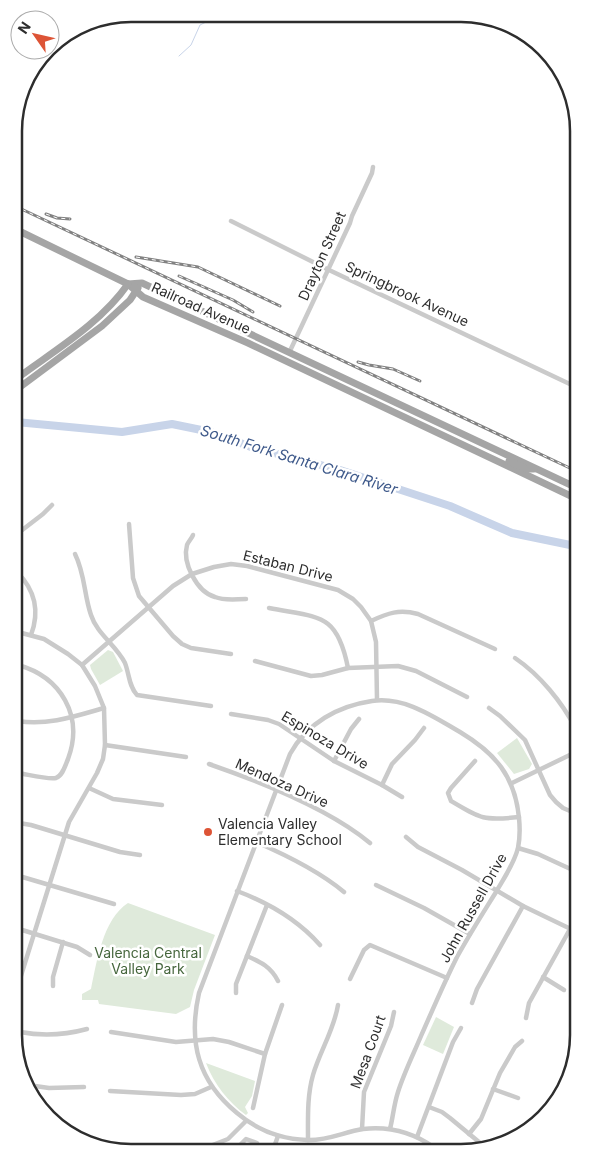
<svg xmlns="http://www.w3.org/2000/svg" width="592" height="1167" viewBox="0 0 592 1167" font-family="Inter,sans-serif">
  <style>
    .green { fill: #dfeadb }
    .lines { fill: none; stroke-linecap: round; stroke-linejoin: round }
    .stream { stroke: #c8d4e9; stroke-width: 1 }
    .river { stroke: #c8d4e9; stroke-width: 8 }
    .minor { stroke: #cacaca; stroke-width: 4.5 }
    .primary { stroke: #a5a5a5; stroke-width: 7 }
    .rail-casing { stroke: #828282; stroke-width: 3 }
    .rail { stroke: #fff; stroke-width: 1; stroke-dasharray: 4; stroke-linecap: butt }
    .poi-dot { fill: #dd5436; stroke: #fff; stroke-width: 2 }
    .labels { text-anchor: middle; stroke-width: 5; stroke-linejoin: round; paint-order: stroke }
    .street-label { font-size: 14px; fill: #2d2d2d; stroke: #fff }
    .poi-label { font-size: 14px; fill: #2d2d2d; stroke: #fff; text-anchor: start }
    .park-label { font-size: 14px; fill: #46663d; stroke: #fff }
    .water-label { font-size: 15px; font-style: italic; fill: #3f5a8b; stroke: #fff }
    .rim { fill: none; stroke: #2d2d2d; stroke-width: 2.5 }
  </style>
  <rect width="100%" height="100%" fill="#fff"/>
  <g class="green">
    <path d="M108,650L113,652L123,671L100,685L91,669L90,665Z"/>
    <path d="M517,738L532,764L529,769L514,774L497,753Z"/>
    <path d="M128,903L215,935L194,990L190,1007L176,1014L99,1004L98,1000H82V994L91,989C97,961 103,919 128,903Z"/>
    <path d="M436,1017L454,1027L443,1054L423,1045Z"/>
    <path d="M206,1063L255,1081L252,1096L245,1107L248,1113L246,1115C228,1102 214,1084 206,1063Z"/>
  </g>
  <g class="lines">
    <g class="stream">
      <path d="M359,15H368"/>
      <path d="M179,56L191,45L200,25L208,21L211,14"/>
    </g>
    <path class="river" d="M16,422L122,432L172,424L211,432L251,447L340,470L450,506L512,533L575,546"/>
    <g class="minor">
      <path d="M231,221L329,270L574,386"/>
      <path d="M289,353L350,223L352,216L372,173L373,167"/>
      <path d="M129,524L133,578L139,596L173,636L182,644L191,648L231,654"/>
      <path d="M17,534L43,514L52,505"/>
      <path d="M193,535C192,538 188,542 187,545C182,563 197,592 215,597C225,601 236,599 246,599"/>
      <path d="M75,554C85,574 84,595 91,615C97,634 116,645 125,663C129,673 129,687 137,695L211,706"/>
      <path d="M17,572C35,590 40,611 31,635"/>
      <path d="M269,608C319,618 337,612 348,668"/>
      <path d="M371,621C388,613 399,609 418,614L495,649"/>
      <path d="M18,632L44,639L68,654L82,665L95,686L104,708L105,745L103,759L97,773L69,822L19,982"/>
      <path d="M515,658C540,675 562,702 576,729"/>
      <path d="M255,661L311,676L322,675L348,668L398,666L416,671L467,697"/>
      <path d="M18,665C61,677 84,716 68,759C65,766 63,775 56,778C49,780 26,774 18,773"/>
      <path d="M82,665L173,586L192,574L214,567L231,564L247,566L338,590L353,599L361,607L371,621L376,642L377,700"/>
      <path d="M489,708L500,716L525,740L550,795L556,802L563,808L577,814"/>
      <path d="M231,714L268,720L279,724L334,761L382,785L402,797"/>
      <path d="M18,721C47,726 76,716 104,708"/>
      <path d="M105,745L186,757"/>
      <path d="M334,761L351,729L359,719"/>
      <path d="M475,761L451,788L448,793L451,801C481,819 484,821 519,817"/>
      <path d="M209,764C261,782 328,808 370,843"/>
      <path d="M512,783L576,752"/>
      <path d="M382,785L392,764L415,740L424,728"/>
      <path d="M89,788L113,799L162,805"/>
      <path d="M19,823L31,825L120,852L140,855"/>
      <path d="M406,837L418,847L462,870L523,906L577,932"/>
      <path d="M256,842C286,855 319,871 344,892"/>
      <path d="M518,848L538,854L577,872"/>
      <path d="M19,876L114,904"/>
      <path d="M376,885L424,908L470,934"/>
      <path d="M237,891C269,903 298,920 320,945"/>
      <path d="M19,929L77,947L90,955"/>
      <path d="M247,956C261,962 271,967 278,981"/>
      <path d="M543,977L564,990"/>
      <path d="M350,979L364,950L370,945L447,978"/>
      <path d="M53,986V977L63,942"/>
      <path d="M236,993V984L267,905"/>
      <path d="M472,1003L477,989L523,906"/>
      <path d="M526,1018L529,1003L570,929"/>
      <path d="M20,1032C41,1036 65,1035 87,1029"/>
      <path d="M111,1032L176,1042L213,1039L229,1042L265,1054"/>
      <path d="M28,1085L49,1088L84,1087"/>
      <path d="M493,1089L518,1098"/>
      <path d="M110,1091L181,1095L195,1094L211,1087"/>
      <path d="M429,1107L442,1112L450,1118L485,1147"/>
      <path d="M253,1108L265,1054L282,1005"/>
      <path d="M545,1108L551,1109"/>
      <path d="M362,1129L364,1092L391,1026L394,1012"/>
      <path d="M390,1129C393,1117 394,1104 398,1092C404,1073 413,1055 421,1036C433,1009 444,983 457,957C469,935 483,913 496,892C504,878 514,864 518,848C520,838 520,828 519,818C515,776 495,753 460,732C434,717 404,696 372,701C338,706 307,723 290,754L199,993C188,1042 198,1081 237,1113C257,1130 280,1139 307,1140C327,1141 344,1132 363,1129C389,1126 414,1133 435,1148"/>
      <path d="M469,1134L481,1119L500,1073L515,1047L522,1041"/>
      <path d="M417,1137L453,1042L461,1028"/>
      <path d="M308,1140C308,1118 307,1096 313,1075C320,1051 334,1030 338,1005"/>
      <path d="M112,1149L205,1148L228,1139L246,1121"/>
      <path d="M273,1150L278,1136"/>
      <path d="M234,1151L246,1139L257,1143L256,1150"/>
    </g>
    <g class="primary">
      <path d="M15,229L128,284L143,297L248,343L575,498"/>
      <path d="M128,284L142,283L575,487"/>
      <path d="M16,379C55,350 100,324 128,284"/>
      <path d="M16,390L102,326L130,300L138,288"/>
      <path d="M509,461L526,469H534"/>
    </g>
    <g class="rail-casing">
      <g id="rail">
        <path d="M15,206L574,470"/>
        <path d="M46,214L57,218L70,219"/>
        <path d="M136,257L198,267L280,306"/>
        <path d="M179,276L233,300L253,312"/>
        <path d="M358,362L369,365L393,369L420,381"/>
      </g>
    </g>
    <use href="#rail" class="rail"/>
  </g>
  <circle class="poi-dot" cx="208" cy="832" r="5"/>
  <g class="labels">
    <g class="street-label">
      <text transform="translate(322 256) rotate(-66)" y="5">Drayton Street</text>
      <text transform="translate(407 294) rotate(25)" y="5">Springbrook Avenue</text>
      <text transform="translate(201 308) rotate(24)" y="5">Railroad Avenue</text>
      <text transform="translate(288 566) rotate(14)" y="5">Estaban Drive</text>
      <text transform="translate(325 740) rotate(31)" y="5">Espinoza Drive</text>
      <text transform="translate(282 783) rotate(24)" y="5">Mendoza Drive</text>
      <text transform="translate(473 908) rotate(-61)" y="5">John Russell Drive</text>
      <text transform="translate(368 1052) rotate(-70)" y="5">Mesa Court</text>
    </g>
    <g class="poi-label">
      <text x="218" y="829">Valencia Valley<tspan x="218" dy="16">Elementary School</tspan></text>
    </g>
    <g class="park-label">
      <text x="148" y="958">Valencia Central<tspan x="148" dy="16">Valley Park</tspan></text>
    </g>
    <g class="water-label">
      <text transform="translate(299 460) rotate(17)" y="5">South Fork Santa Clara River</text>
    </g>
  </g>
  <path d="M0 0H592V1167H0ZM131 22H461A109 109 0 0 1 570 131V1035A109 109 0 0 1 461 1144H131A109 109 0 0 1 22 1035V131A109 109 0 0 1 131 22Z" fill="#fff" fill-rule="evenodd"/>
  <path class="rim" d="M131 22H461A109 109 0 0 1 570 131V1035A109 109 0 0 1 461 1144H131A109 109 0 0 1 22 1035V131A109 109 0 0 1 131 22Z"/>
  <g transform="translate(35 35) rotate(304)"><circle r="24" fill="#ffffff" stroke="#ababab"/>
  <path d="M0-4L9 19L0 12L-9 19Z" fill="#dd5436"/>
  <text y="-8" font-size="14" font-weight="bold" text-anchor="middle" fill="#2d2d2d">N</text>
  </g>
</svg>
